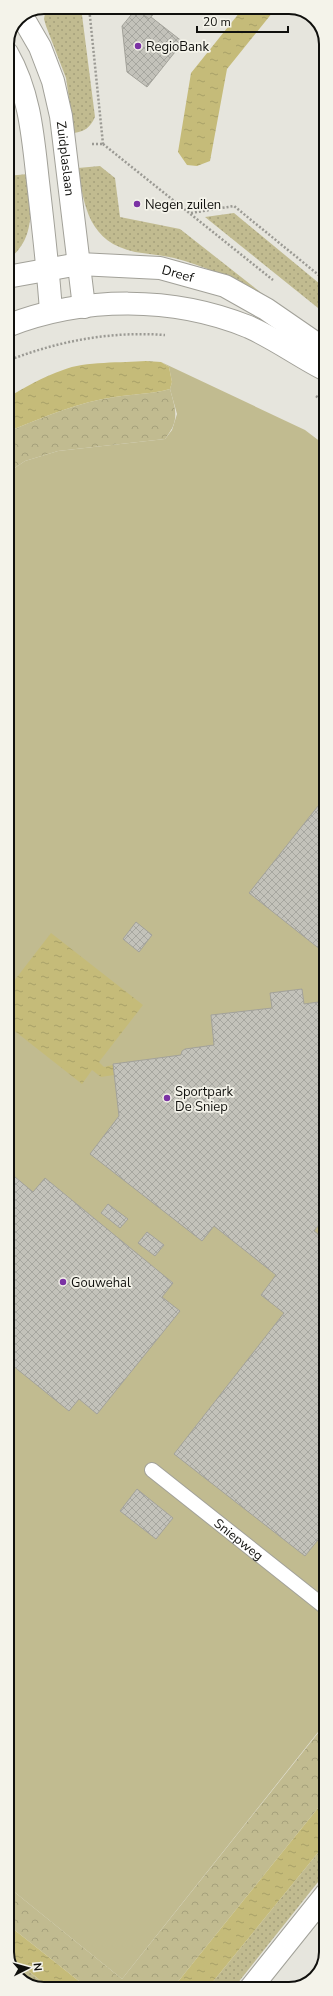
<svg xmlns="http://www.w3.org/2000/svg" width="333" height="1996" viewBox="0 0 333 1996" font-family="'Nunito Sans',sans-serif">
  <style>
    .grass { fill: url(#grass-dots) }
    .forest { fill: url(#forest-crowns) }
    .pitch { fill: #c1bb90 }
    .water { fill: url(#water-ripples) }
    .building { fill: url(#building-cross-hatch); stroke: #a3a29a }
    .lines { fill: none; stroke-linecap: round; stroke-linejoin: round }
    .lane-casing { stroke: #a2a199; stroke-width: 16 }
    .street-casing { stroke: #a2a199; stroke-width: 24 }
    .secondary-casing { stroke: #a2a199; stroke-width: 24 }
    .path { stroke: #9b9a94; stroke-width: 2.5; stroke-dasharray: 2 2; stroke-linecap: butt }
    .lane { stroke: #fff; stroke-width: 14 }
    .street { stroke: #fff; stroke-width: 22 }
    .secondary { stroke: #fff; stroke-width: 22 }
    .poi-dot { fill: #7b32a4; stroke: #f4f3ea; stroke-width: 1.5 }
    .labels { text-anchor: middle; stroke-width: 3.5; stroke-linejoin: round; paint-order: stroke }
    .poi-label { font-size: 13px; fill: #10100d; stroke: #f4f3ea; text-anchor: start }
    .street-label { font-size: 13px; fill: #10100d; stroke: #f4f3ea }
    .rim { fill: none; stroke: #10100d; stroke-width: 2 }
  </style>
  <defs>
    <pattern id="grass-dots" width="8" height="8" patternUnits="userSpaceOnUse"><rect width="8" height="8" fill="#c1bb90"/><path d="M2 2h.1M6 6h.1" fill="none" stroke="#a5a07b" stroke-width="1.8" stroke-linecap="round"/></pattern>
    <pattern id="forest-crowns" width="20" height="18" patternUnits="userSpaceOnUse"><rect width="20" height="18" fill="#c1bb90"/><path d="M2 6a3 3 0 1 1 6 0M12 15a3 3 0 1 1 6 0" fill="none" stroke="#a5a07b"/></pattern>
    <pattern id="water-ripples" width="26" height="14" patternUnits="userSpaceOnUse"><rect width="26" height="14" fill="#c5bb79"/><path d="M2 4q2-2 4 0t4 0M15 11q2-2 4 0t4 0" fill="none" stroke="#a8a067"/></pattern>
    <pattern id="building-cross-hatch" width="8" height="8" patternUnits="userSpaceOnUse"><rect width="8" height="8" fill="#c3c2ba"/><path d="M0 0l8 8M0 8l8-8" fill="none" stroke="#a6a69f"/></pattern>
  </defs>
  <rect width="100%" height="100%" fill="#e6e5dd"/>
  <g class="grass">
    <path d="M46,7H81L95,117C90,128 85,131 74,133L66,78L46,26L44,19Z"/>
    <path d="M100,166L115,178L120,217L180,229L264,295C235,281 206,266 174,258C161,255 148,254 135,252C89,242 84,207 78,168Z"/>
    <path d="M28,174C31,204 37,240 7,260V230L9,214L7,176Z"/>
    <path d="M234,213L320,284L318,308L205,217Z"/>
    <path d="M326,1843V1872L233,1989H207Z"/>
    <path d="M7,1954L51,1989C29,1989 11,1977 7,1954Z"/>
  </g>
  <g class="forest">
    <path d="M170,389C176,411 180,420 165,439L58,451L25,461L7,473V435L12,430C46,416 79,402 115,397C133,394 152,394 170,389Z"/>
    <path d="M326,1723V1798L172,1989H89L7,1924V1886L122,1979Z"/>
  </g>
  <path class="pitch" d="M161,362L305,430L326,446V1722L122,1979L7,1886V473L25,461L58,451L165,439L172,430L177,414L170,389L172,382L169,367Z"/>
  <g class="water">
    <path d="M244,7H277L227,69L210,161L197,166L187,165L178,152L191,73Z"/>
    <path d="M146,361L161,362L169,367L172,382L170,389C152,394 133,394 115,397C79,402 46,416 12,430L7,435V398C25,387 43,377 63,370C85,361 122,363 146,361Z"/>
    <path d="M51,933L143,1005L99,1062L104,1067L113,1065L114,1075L101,1077L92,1070L82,1084L7,1025V990Z"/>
    <path d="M326,1798V1843L207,1989H172Z"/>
    <path d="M7,1924L89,1989H51L7,1954Z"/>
  </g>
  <g class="building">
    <path d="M132,7H160L149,19Z"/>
    <path d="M136,9L149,19L151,17L183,42L147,87L127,72L122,26Z"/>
    <path d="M326,796V954L249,893Z"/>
    <path d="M136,922L152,935L139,952L123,939Z"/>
    <path d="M302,989L304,1004L326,1001V1202L318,1212L324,1218L314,1231L326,1240V1530L305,1556L174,1454L284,1313L261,1295L276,1275L214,1226L202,1241L90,1154L119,1116L113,1064L181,1055L182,1051L185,1049L214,1045L211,1015L272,1008L270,993Z"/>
    <path d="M15,1177L33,1192L45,1178L173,1283L162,1297L180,1311L97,1414L79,1399L69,1411L7,1361V1187Z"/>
    <path d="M108,1204L128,1219L120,1228L101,1213Z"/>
    <path d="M147,1232L164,1245L155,1256L138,1243Z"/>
    <path d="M137,1489L173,1518L156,1539L120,1511Z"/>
  </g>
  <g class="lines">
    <g class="lane-casing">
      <g id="lane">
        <path id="s1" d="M152,1470L326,1608"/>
      </g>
    </g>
    <g class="street-casing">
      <path id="street" d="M250,1989L326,1894"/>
    </g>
    <g class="secondary-casing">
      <g id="secondary">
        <path id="s2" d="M22,16L40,47L53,81L61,116L84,307"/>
        <path d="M7,53C30,93 33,137 38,182C43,225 48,268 51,311"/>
        <path id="s3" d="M7,277L79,264L160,268L225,286L266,309L311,340L326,358"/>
        <path d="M7,326C84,296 173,296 249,327C276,339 300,357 326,370"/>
      </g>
    </g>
    <g class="path">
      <path d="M89,7L103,144"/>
      <path d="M92,144H103"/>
      <path d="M103,144L273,280"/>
      <path d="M191,213L234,206L326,281"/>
      <path d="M7,361C58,341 111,331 165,335"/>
      <path d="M316,396L326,404"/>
    </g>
    <use href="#lane" class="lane"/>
    <use href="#street" class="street"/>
    <use href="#secondary" class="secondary"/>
  </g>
  <g class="poi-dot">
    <circle cx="138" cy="46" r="4"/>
    <circle cx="137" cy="204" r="4"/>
    <circle cx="167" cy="1098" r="4"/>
    <circle cx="63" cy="1282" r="4"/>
  </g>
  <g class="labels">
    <g class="poi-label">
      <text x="146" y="51">RegioBank</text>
      <text x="145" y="209">Negen zuilen</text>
      <text x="175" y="1096">Sportpark<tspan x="175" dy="15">De Sniep</tspan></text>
      <text x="71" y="1287">Gouwehal</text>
    </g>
    <g class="street-label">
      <text dy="5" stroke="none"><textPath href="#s2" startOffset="151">Zuidplaslaan</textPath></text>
      <text dy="5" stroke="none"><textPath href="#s3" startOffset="173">Dreef</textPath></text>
      <text dy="5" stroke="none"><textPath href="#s1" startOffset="111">Sniepweg</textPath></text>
    </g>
  </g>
  <path d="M0 0H333V1996H0ZM44 14H289A30 30 0 0 1 319 44V1952A30 30 0 0 1 289 1982H44A30 30 0 0 1 14 1952V44A30 30 0 0 1 44 14Z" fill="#f4f3ea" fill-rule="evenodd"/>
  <path class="rim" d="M44 14H289A30 30 0 0 1 319 44V1952A30 30 0 0 1 289 1982H44A30 30 0 0 1 14 1952V44A30 30 0 0 1 44 14Z"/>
  <g transform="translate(28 1968) rotate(84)" stroke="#f4f3ea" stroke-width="3" paint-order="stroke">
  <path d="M0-3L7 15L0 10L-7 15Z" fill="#10100d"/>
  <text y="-6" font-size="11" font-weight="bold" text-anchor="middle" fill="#10100d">N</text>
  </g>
  <path d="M197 26v6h91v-6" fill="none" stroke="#10100d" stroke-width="2"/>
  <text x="203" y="26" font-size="12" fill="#10100d" stroke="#f4f3ea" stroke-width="3" paint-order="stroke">20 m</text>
</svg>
